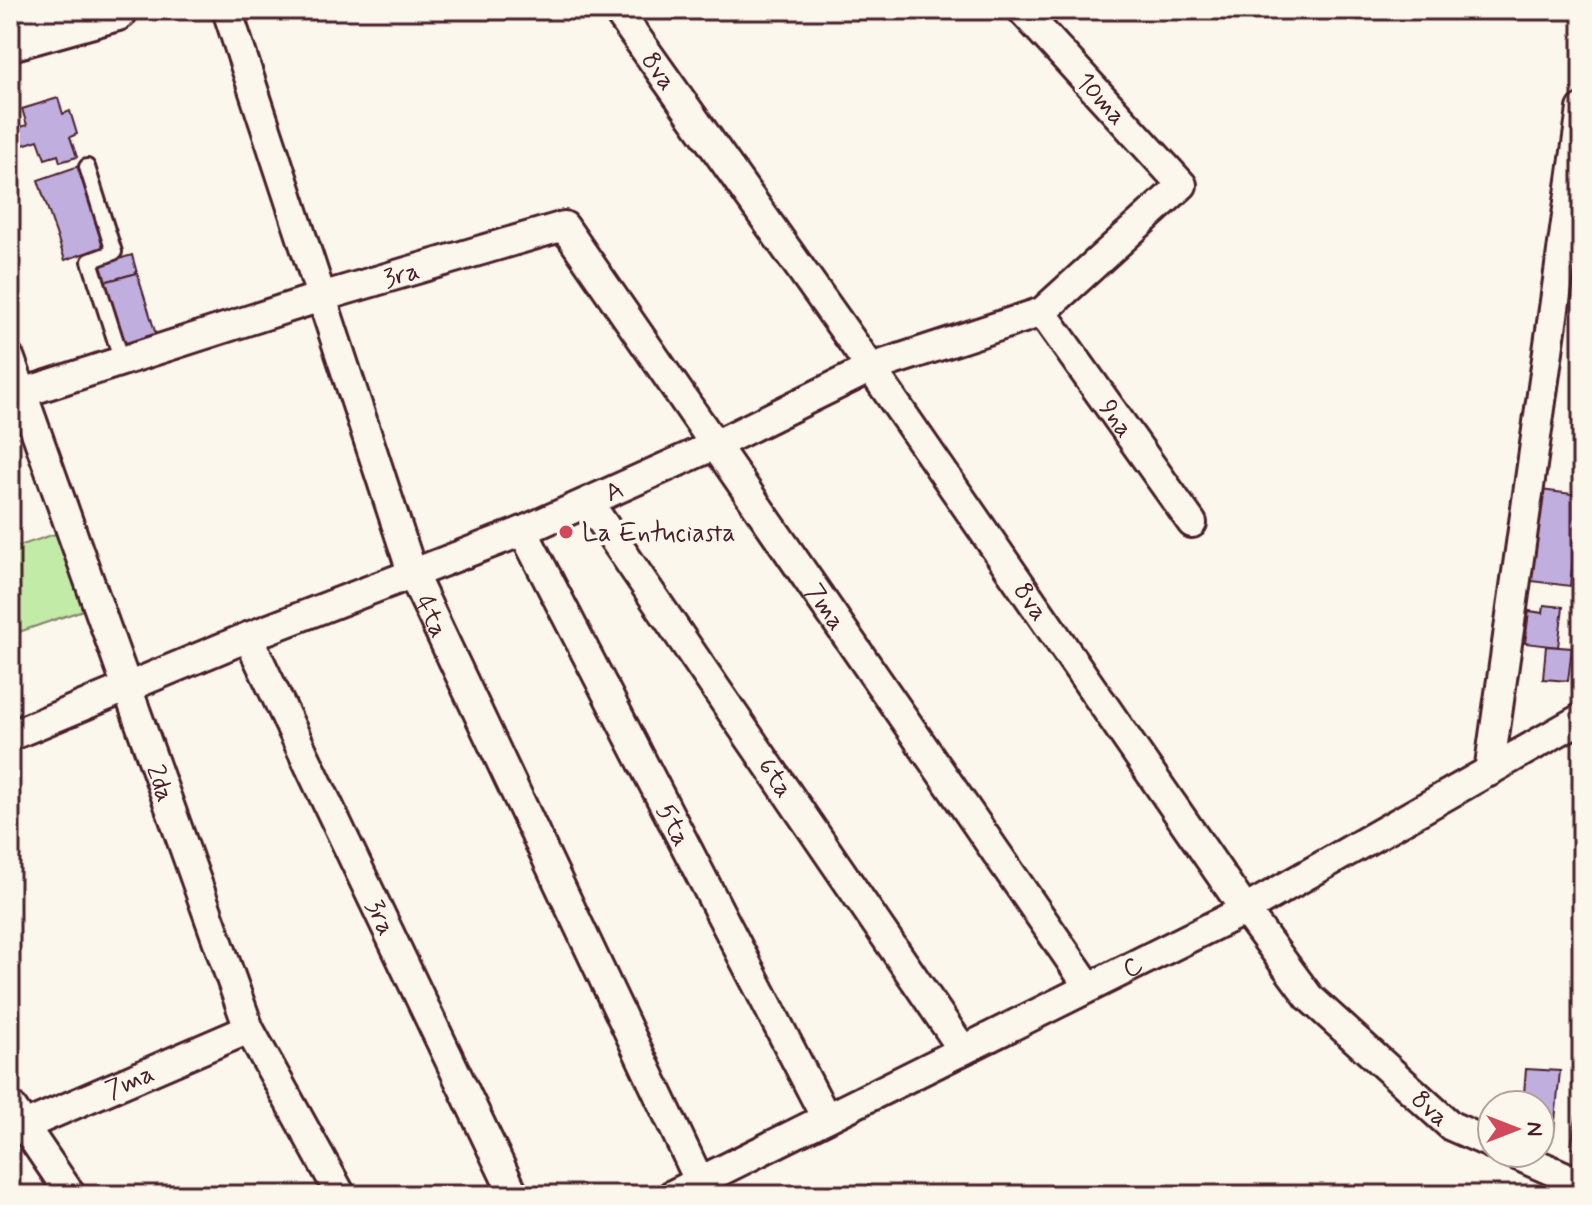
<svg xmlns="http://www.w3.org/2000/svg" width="1592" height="1205" viewBox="0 0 1592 1205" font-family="Mynerve,sans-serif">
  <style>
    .green { fill: #c1eba7; stroke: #868569; stroke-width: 2 }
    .building { fill: #c0aedf; stroke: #4a1f2b; stroke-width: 2 }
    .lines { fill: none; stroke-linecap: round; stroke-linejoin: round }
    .service-casing { stroke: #4a1f2b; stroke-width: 20 }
    .minor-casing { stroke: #4a1f2b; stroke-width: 34 }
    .secondary-casing { stroke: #4a1f2b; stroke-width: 46 }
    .service { stroke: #fbf7ec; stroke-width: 14 }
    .minor { stroke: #fbf7ec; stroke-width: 28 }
    .secondary { stroke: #fbf7ec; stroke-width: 40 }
    .poi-dot { fill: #d1495b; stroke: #fbf7ec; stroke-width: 3 }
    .labels { text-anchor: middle; stroke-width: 8; stroke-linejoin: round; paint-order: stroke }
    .street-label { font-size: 26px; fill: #4a1f2b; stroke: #fbf7ec }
    .poi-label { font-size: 26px; fill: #4a1f2b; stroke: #fbf7ec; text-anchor: start }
  </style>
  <rect width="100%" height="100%" fill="#fbf7ec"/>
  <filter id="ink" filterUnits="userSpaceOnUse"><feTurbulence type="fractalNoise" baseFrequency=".0125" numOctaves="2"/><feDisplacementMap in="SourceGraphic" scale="16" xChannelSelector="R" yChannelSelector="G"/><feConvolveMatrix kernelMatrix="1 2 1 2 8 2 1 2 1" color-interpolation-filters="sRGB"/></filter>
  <g filter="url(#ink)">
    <path class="green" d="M58,533L83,610L10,635V549Z"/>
    <g class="building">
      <path d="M58,98L63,114L70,111L77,134L70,137L77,157L60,162L58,155L45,159L38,140L20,146L14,129L27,125L22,109Z"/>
      <path d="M79,166L106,246L65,260L38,180Z"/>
      <path d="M132,255L137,273L104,282L99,265Z"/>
      <path d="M137,273L157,338L124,348L104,282Z"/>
      <path d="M1541,490L1580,495L1570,586L1531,581Z"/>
      <path d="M1544,605L1563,607L1558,647L1525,643L1529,611L1543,613Z"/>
      <path d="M1582,607V626L1574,611Z"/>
      <path d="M1546,646L1572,648L1568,681L1543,679Z"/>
      <path d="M1580,1037H1582V1070L1574,1069Z"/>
      <path d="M1526,1069L1560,1071L1554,1131L1540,1130V1105H1523Z"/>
      <path d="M1580,1097H1582V1150L1571,1148Z"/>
    </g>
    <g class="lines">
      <g class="service-casing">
        <path id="service" d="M87,167L114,252L90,261L122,361"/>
      </g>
      <g class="minor-casing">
        <g id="minor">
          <path id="s1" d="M227,10L413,575L706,1195"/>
          <path id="s2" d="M617,10L871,368L1245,910L1309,997L1451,1126L1492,1144"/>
          <path id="s3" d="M1042,312L1192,523"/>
          <path id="s4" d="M10,359L249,1029L341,1195"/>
          <path id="s5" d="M10,397L321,297L564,226L1089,987"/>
          <path id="s6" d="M589,503L963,1050"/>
          <path id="s7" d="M523,531L826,1118"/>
          <path id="s8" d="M248,637L514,1195"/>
          <path id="s9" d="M10,736L248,637L523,531L715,445L871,368L1042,312L1182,185L1022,10"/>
          <path d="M1489,772L1582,109"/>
          <path d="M10,1105L71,1195"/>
          <path id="s10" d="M10,1132L249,1029"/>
          <path d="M1512,1153L1582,1184"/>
          <path id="s11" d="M672,1195L1245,910L1582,718"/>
        </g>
      </g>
      <g class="secondary-casing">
        <path id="secondary" d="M10,40L117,10"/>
      </g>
      <use href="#service" class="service"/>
      <use href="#minor" class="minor"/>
      <use href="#secondary" class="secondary"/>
    </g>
  </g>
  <circle class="poi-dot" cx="566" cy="532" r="8"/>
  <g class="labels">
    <g class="street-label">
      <text dy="9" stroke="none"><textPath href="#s2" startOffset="74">8va</textPath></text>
      <text transform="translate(1102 98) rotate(48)" y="9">10ma</text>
      <text dy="9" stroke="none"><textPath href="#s5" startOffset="410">3ra</textPath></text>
      <text dy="9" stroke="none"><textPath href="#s3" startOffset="130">9na</textPath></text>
      <text dy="9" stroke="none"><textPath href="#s9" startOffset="652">A</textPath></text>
      <text dy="9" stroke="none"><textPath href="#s2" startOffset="722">8va</textPath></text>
      <text dy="9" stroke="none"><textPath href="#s5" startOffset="1042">7ma</textPath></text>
      <text dy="9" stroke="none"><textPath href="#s1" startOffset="640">4ta</textPath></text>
      <text dy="9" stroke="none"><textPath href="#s6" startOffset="332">6ta</textPath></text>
      <text dy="9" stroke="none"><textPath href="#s4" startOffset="450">2da</textPath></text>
      <text dy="9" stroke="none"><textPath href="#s7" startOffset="330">5ta</textPath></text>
      <text dy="9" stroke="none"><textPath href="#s8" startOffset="310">3ra</textPath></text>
      <text dy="9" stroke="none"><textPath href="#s11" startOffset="514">C</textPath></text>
      <text dy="9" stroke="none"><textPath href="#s10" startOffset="130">7ma</textPath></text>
      <text dy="9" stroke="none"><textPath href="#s2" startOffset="1370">8va</textPath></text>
    </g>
    <g class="poi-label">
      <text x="582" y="541">La Entuciasta</text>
    </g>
  </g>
  <rect width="1592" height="1205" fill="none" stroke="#fbf7ec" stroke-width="40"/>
  <rect x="20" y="20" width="1552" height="1165" fill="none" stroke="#4a1f2b" stroke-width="3" filter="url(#ink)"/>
  <g transform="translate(1516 1129) rotate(90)"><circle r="38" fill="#fbf7ec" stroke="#b4a19f" stroke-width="2"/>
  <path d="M0-6L14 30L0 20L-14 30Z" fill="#d1495b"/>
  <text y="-12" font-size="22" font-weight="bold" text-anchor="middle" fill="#4a1f2b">N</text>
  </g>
</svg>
